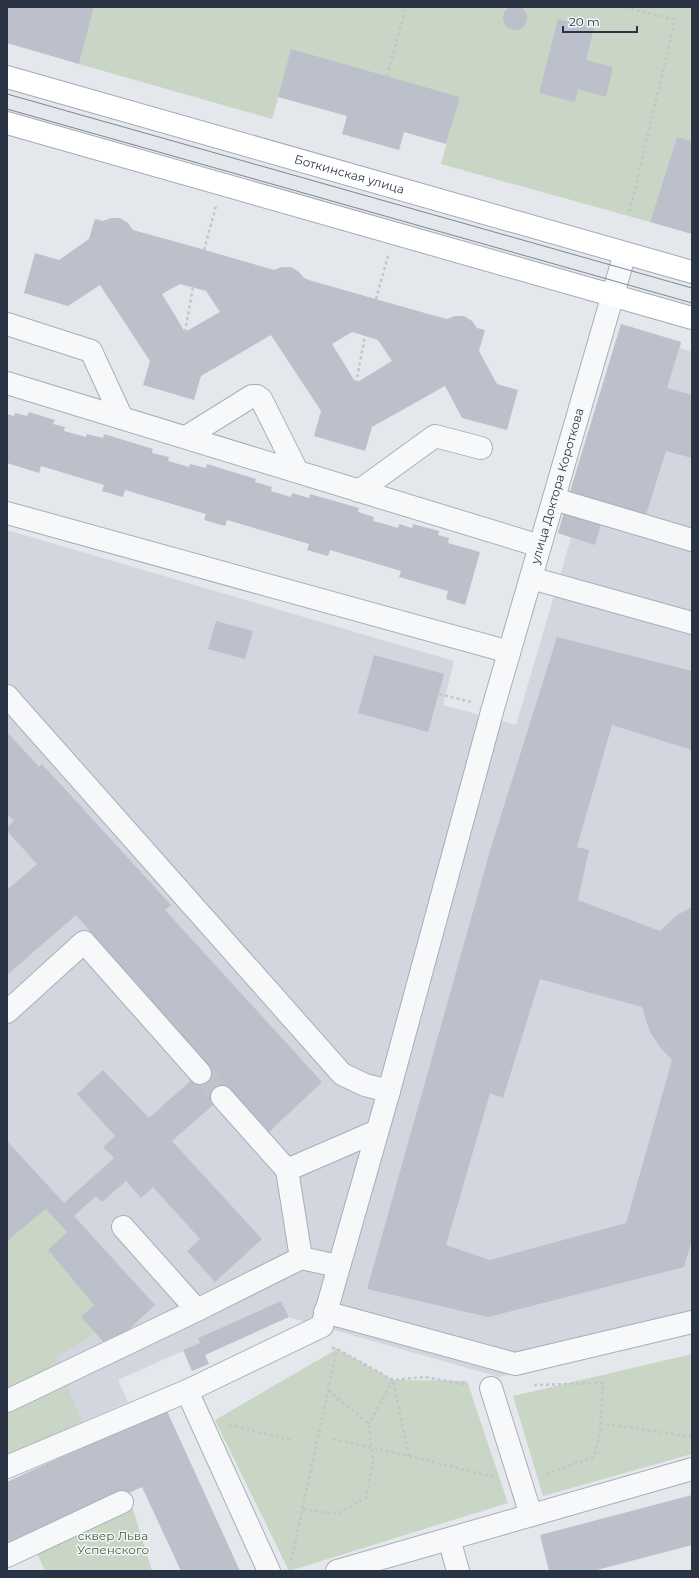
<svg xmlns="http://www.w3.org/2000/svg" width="699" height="1578" viewBox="0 0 699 1578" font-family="Montserrat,sans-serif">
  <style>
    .built { fill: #d2d6de }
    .green { fill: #c9d6c5 }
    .building { fill: #bbc0ca; fill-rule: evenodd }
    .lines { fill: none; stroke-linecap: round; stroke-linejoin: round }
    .minor-tunnel { stroke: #bfc3cb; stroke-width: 22; stroke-dasharray: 22 11; stroke-linecap: butt }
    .minor-casing { stroke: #a9aeb7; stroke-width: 24 }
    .major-casing { stroke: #a3abb8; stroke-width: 24 }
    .path { stroke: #c2c5cb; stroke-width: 2.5; stroke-dasharray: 3 3; stroke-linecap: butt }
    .minor { stroke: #f7f8fa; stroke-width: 22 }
    .major { stroke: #fff; stroke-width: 22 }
    .tram { stroke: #7d8696; stroke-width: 1 }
    .labels { text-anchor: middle; stroke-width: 3; stroke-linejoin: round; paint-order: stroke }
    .street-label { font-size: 12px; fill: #2b3445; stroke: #f4f6f9 }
    .park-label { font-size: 12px; fill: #3f6138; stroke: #f4f6f9 }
  </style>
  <rect width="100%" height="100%" fill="#e4e7ec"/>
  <path class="built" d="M621,324L681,342L680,348L692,352V1331L499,1377L289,1317L281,1301L198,1338L200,1343L118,1380L128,1402L7,1455V530L454,661L443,705L516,725L571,538L558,533Z"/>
  <g class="green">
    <path d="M94,7H692V141L677,137L650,222L441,164L459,97L292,50L272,119L79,64Z"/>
    <path d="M46,1209L67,1232L48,1250L94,1305L81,1317L96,1333L55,1358L82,1422L7,1455V1241Z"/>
    <path d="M337,1349L393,1380L467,1381L508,1503L289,1571L215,1420Z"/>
    <path d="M692,1354V1454L543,1496L513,1396Z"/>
    <path d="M131,1503L152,1571H45L34,1547Z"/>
  </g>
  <g class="building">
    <circle cx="515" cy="18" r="12"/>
    <path d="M7,7H94L79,64L7,43Z"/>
    <path d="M558,19L594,28L586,60L613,67L606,97L578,89L575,102L539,93Z"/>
    <path d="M291,49L460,97L446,144L404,132L399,150L342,134L347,116L278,97Z"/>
    <path d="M677,137L692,141V234L650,222Z"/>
    <path d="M111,218H120L128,223L133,230L191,246L274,270L282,267H291L299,272L304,278L312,281L439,317L447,319L455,316H464L472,321L477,328L485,330L479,351L497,384L518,390L507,430L462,418L445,386L372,427L365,451L314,436L321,411L271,335L201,376L194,400L143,385L150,361L100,285L68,306L24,293L35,253L59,260L89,239L95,219L103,221ZM180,284L206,291L220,312L185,332L162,294ZM352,332L378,340L392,361L356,383L332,344Z"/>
    <path d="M621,324L681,342L667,388L692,395V458L666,451L644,521L568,498Z"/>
    <path d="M29,412L55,420L53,424L65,427L64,431L86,437L87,434L103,438L104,434L153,449L152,453L169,457L168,461L189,467L190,464L206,468L207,464L256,479L255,482L272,487L271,491L291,497L292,493L309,498L310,494L359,508L358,512L374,517L373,521L385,524L398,528L399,524L412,528L413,524L439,531L438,535L449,538L448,543L480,552L465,605L446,599L448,591L399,577L401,571L330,550L328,556L307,550L309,544L227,520L225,526L204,520L206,514L125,490L123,497L102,491L104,485L41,466L39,473L7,463V414L14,416L15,413L27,416Z"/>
    <path d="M564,512L601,524L595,545L558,533Z"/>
    <path d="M216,621L253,631L245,659L208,649Z"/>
    <path d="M557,637L692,671V750L612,725L577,847L589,850L578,900L660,931L677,915L692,907V1240L684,1267L488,1317L367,1289L492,844ZM540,979L642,1007L650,1032L660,1047L672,1060L626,1223L490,1260L446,1245L490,1093L503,1098Z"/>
    <path d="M374,655L444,674L428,732L358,713Z"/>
    <path d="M7,732L39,767L42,764L171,905L165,910L322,1082L268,1133L222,1097L172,1141L262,1239L215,1282L187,1251L200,1239L153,1187L141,1198L126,1181L102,1202L96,1196L74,1216L155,1305L109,1348L81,1317L94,1305L48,1250L67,1232L46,1209L7,1241V1141L64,1203L114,1158L103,1147L115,1136L77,1094L103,1070L149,1118L207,1066L76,915L7,975V890L37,864L7,831V827L14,821L7,814Z"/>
    <path d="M281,1301L289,1317L205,1355L209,1364L192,1371L183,1350L200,1343L198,1338Z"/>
    <path d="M166,1409L240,1571H181L142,1487L7,1548V1482Z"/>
    <path d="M692,1495V1545L593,1571H549L540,1535Z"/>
  </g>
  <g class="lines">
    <path class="minor-tunnel" d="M200,1073L222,1097"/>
    <g class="minor-casing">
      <g id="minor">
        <path d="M7,324L91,351L122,418"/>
        <path d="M7,383L540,546"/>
        <path d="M186,437L252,396H257L261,399L297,471"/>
        <path d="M359,491L435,436L481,448"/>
        <path d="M554,499L692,540"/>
        <path d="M7,513L509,652"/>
        <path d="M531,578L692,623"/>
        <path d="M7,696L342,1074L365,1085L389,1091"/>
        <path d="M7,1012L84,942L200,1073"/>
        <path d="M222,1097L287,1170L301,1258"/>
        <path d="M287,1170L377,1131"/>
        <path d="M123,1227L197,1310"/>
        <path d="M325,1312L515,1364L692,1322"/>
        <path d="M491,1388L531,1515"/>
        <path d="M7,1401L197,1310L301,1258L338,1266"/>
        <path d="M7,1467L187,1391"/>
        <path d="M449,1539L458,1571"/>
        <path d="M7,1556L122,1502"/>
        <path id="s1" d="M269,1571L187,1391L322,1326L389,1091L493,708L625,253"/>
        <path d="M337,1571L692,1469"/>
      </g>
    </g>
    <g class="major-casing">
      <g id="major">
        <path id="s2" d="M7,77L692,272"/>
        <path d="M7,123L692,318"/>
      </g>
    </g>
    <g class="path">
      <path d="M625,7L675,20L629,214"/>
      <path d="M387,76L406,7"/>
      <path d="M204,250L216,206"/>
      <path d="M376,299L388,256"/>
      <path d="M185,332L193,287"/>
      <path d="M356,383L365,336"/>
      <path d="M439,694L471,702"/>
      <path d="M332,1348L337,1349L393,1380L425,1377L468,1385"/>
      <path d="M534,1385L603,1383L600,1432L594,1457L543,1475"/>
      <path d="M600,1423L692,1437"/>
      <path d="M229,1425L291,1440"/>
      <path d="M333,1439L409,1456L393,1380L369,1424"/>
      <path d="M409,1456L494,1477"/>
      <path d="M303,1509L336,1514L366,1498L373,1463L369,1424L328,1390"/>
      <path d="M291,1561L337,1349"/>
    </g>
    <use href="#minor" class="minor"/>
    <use href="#major" class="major"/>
    <g class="tram">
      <path d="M7,94L692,288"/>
      <path d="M7,109L692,303"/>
    </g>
  </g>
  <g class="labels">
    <g class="street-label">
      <text dy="4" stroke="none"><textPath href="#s2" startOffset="356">Боткинская улица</textPath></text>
      <text dy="4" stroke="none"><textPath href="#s1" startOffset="1220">улица Доктора Короткова</textPath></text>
    </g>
    <g class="park-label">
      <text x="113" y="1540">сквер Льва<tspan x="113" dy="14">Успенского</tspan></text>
    </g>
  </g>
  <rect width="699" height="1578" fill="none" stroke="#2b3445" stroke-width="16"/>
  <path d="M563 26v6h74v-6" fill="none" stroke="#2b3445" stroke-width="2"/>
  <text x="569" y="26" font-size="12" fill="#2b3445" stroke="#f4f6f9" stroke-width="3" paint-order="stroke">20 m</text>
</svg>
